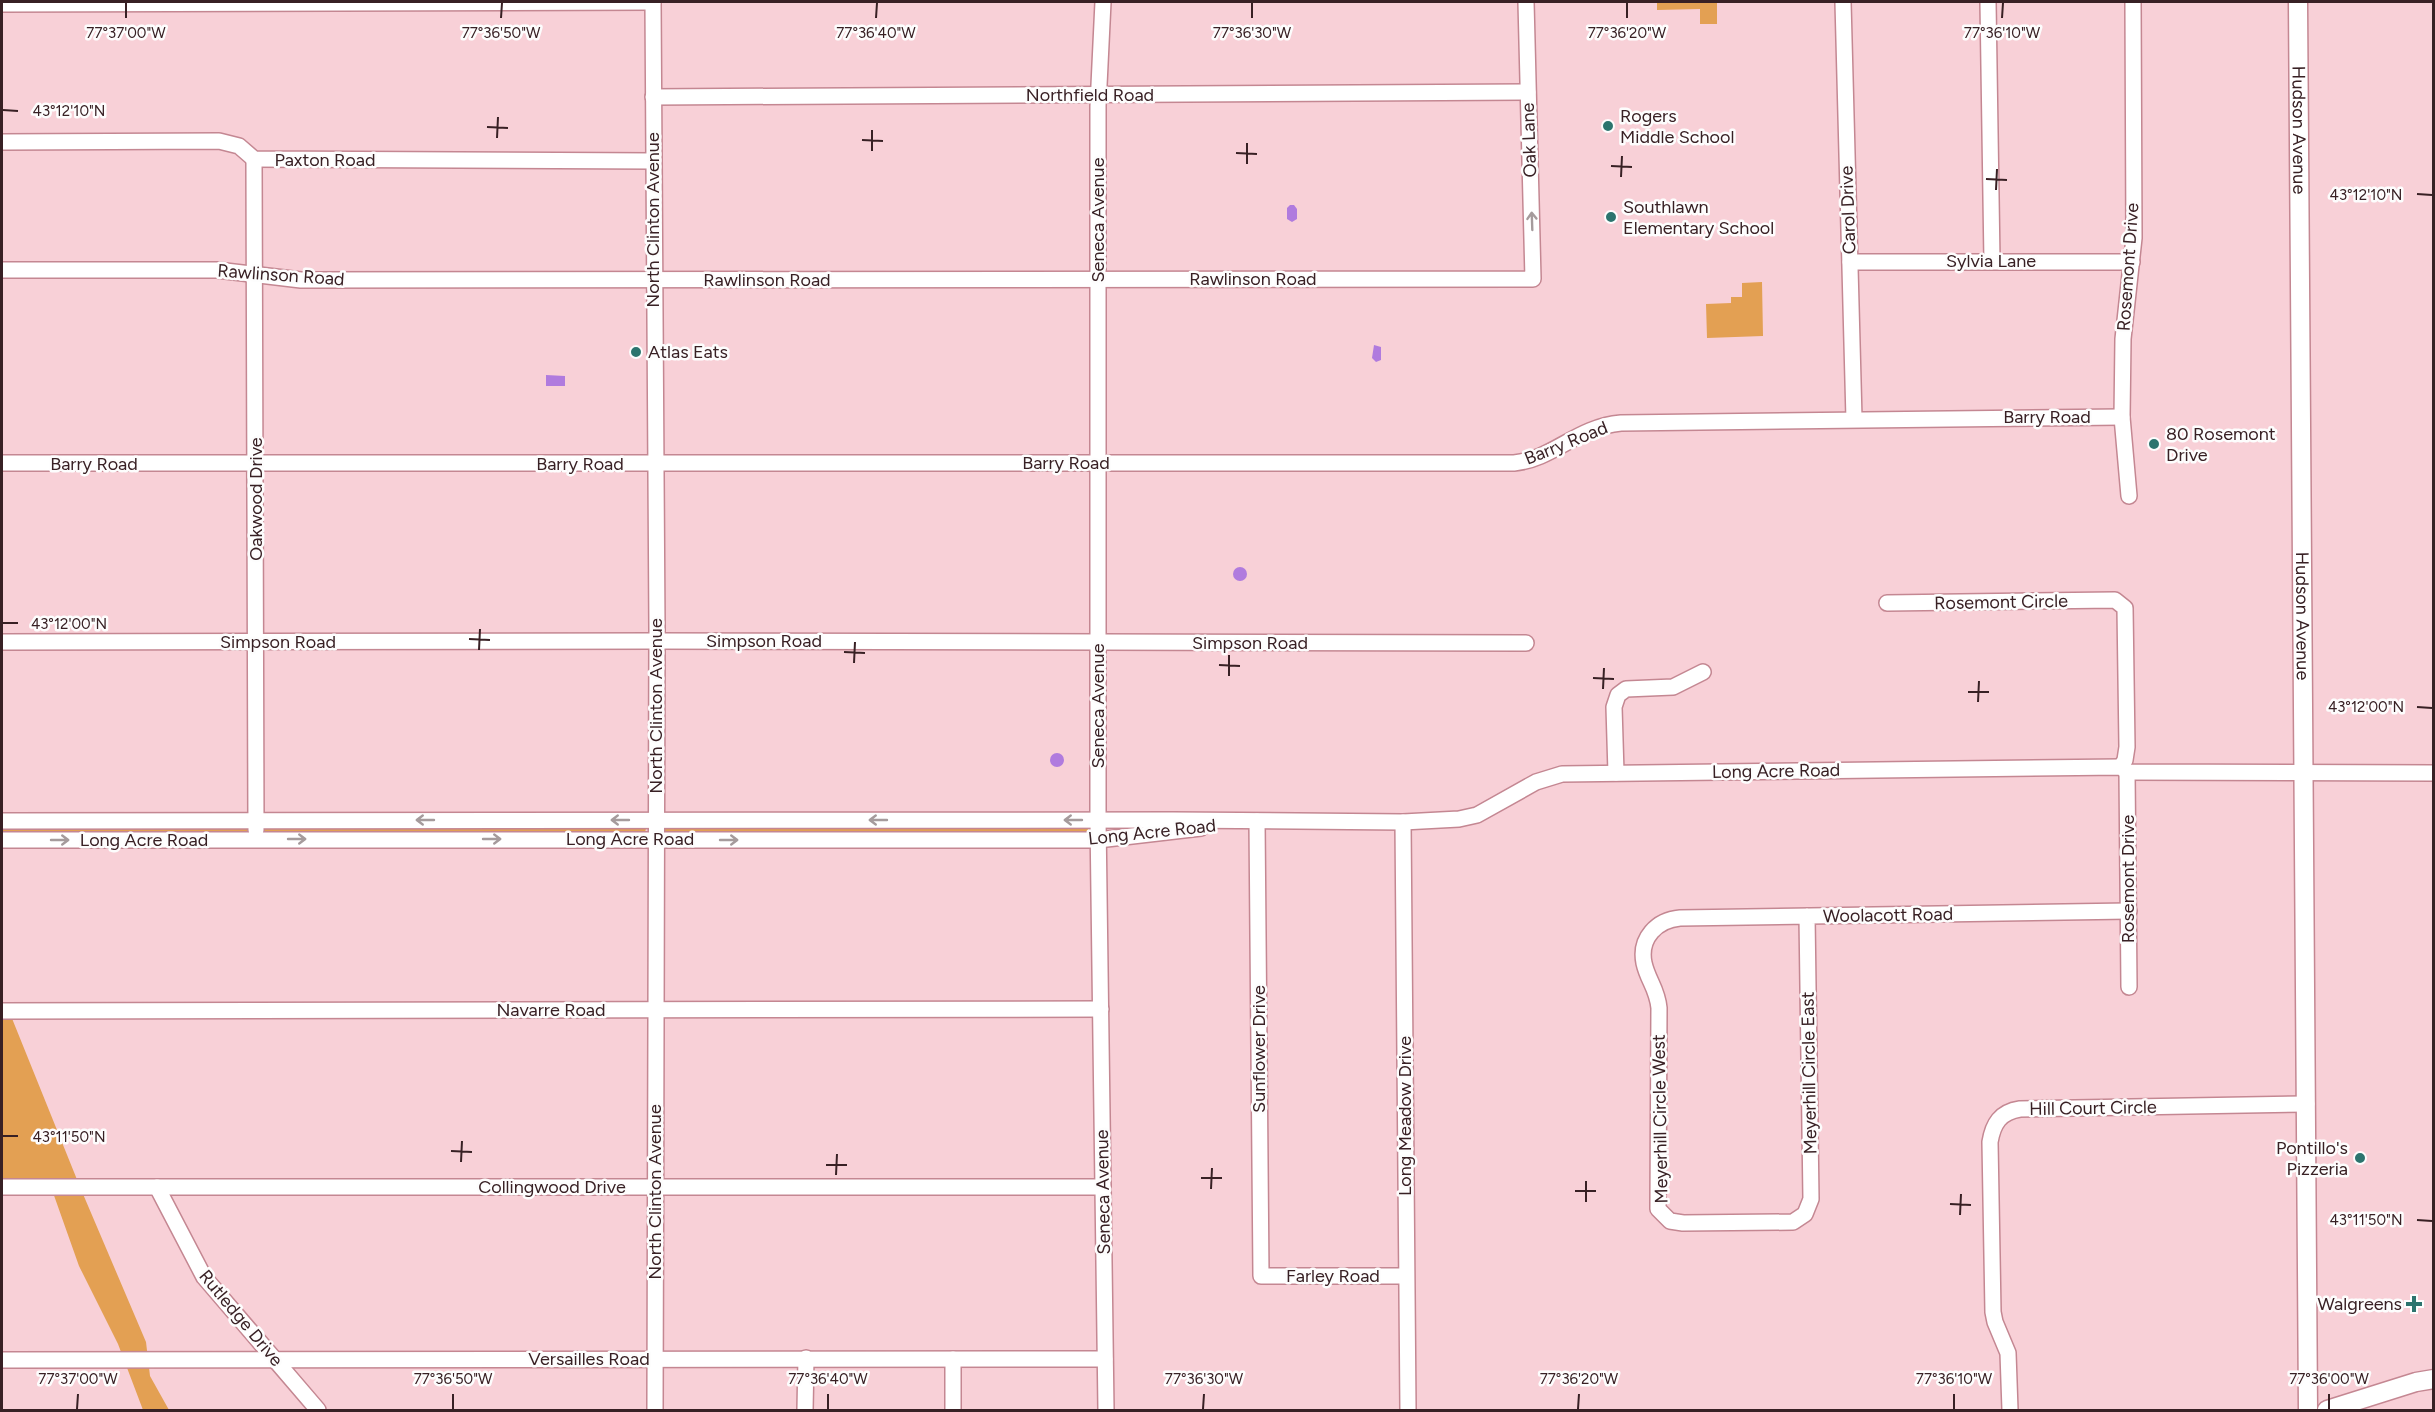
<svg xmlns="http://www.w3.org/2000/svg" width="2435" height="1412" viewBox="0 0 2435 1412" font-family="Figtree,sans-serif">
  <style>
    .green { fill: #e3a053 }
    .water { fill: #b07bde }
    .lines { fill: none; stroke-linecap: round; stroke-linejoin: round }
    .minor-casing { stroke: #c48792; stroke-width: 18 }
    .major-casing { stroke: #c48792; stroke-width: 21 }
    .minor { stroke: #fff; stroke-width: 15 }
    .major { stroke: #fff; stroke-width: 18 }
    .oneway { stroke: #a59b9c }
    .ticks { fill: none; stroke: #382024; stroke-width: 2 }
    .poi-dot { fill: #2c746e; stroke: #fdfdfd; stroke-width: 2 }
    .labels { text-anchor: middle; stroke-width: 5; stroke-linejoin: round; paint-order: stroke }
    .street-label { font-size: 18px; fill: #382024; stroke: #fdfdfd }
    .poi-label { font-size: 18px; fill: #382024; stroke: #fdfdfd; text-anchor: start }
    .ticks-label { font-size: 15px; text-anchor: middle; fill: #382024; stroke: #fdfdfd; stroke-width: 5; stroke-linejoin: round; paint-order: stroke }
  </style>
  <rect width="100%" height="100%" fill="#f8d0d7"/>
  <g class="green">
    <path d="M1657,2H1717V24H1700V9L1657,10Z"/>
    <path d="M1762,282L1763,336L1707,338L1706,304L1731,303V297H1742V283Z"/>
    <path d="M2,826L247,827V833L2,835Z"/>
    <path d="M644,826L646,830L643,833H262V827Z"/>
    <path d="M665,826L1088,827L1089,832L1088,834L665,833L663,828Z"/>
    <path d="M2,1011H9L80,1187L146,1342L150,1376L169,1410H143L118,1344L79,1266L51,1187H2Z"/>
  </g>
  <g class="water">
    <path d="M1290,205H1294L1297,209V219L1292,222L1287,219V208Z"/>
    <path d="M1374,345L1381,347V360L1376,362L1372,358Z"/>
    <path d="M546,375L565,376V386H546Z"/>
    <circle cx="1240" cy="574" r="7"/>
    <circle cx="1057" cy="760" r="7"/>
  </g>
  <g class="lines">
    <g class="minor-casing">
      <g id="minor">
        <path d="M653,2L657,629L655,1410"/>
        <path d="M1103,2L1098,106V820L1106,1410"/>
        <path d="M1843,2L1854,419"/>
        <path d="M1988,2L1992,261"/>
        <path d="M2,4L653,2"/>
        <path d="M653,97L1528,92"/>
        <path d="M2,142L219,141L239,146L254,159L653,161"/>
        <path d="M254,159L256,830"/>
        <path d="M1850,262H2132"/>
        <path d="M2,270H217L301,280L1533,279L1526,2"/>
        <path d="M2,463H1514C1554,459 1576,427 1621,423L2122,417"/>
        <path d="M2129,496L2122,417L2123,339L2134,238L2133,2"/>
        <path d="M1887,603L2115,600L2125,608L2127,747L2125,760L2121,767"/>
        <path d="M2,642L656,641L1526,643"/>
        <path d="M2127,772L2129,987"/>
        <path d="M1616,773L1614,707L1618,695L1626,689L1673,687L1703,672"/>
        <path d="M2,821L1173,820L1403,822L1459,819L1477,815L1536,782L1562,774L2121,767L2127,772L2434,773"/>
        <path d="M1257,821L1261,1276H1406"/>
        <path d="M1403,822L1408,1410"/>
        <path d="M2,840H1098L1201,828"/>
        <path d="M1807,916L1811,1199L1805,1214L1793,1222L1683,1223L1670,1221L1658,1209L1659,1008C1657,988 1648,981 1644,963C1639,938 1657,920 1680,918L2129,911"/>
        <path d="M2,1011L1101,1009"/>
        <path d="M2,1187H1103"/>
        <path d="M157,1187L204,1277L318,1410"/>
        <path d="M953,1359V1410"/>
        <path d="M2,1360L1105,1359"/>
        <path d="M805,1410L806,1358"/>
        <path d="M2010,1410L2008,1353L1995,1322L1993,1312L1990,1142C1993,1124 2000,1112 2020,1109L2307,1104"/>
      </g>
    </g>
    <g class="major-casing">
      <g id="major">
        <path id="s1" d="M2298,2L2308,1410"/>
        <path d="M2327,1410L2416,1382L2434,1379"/>
      </g>
    </g>
    <use href="#minor" class="minor"/>
    <use href="#major" class="major"/>
  </g>
  <defs><path id="oneway-shaft" d="M-6 0H5M1.5-3L5.5 0L1.5 3" fill="none" stroke-width="1.6" stroke-linecap="round" stroke-linejoin="round" transform="scale(1.5)"/></defs>
  <g class="oneway">
    <use href="#oneway-shaft" transform="translate(1532 221) rotate(-92)"/>
    <use href="#oneway-shaft" transform="translate(425 820) rotate(180)"/>
    <use href="#oneway-shaft" transform="translate(620 820) rotate(180)"/>
    <use href="#oneway-shaft" transform="translate(878 820) rotate(180)"/>
    <use href="#oneway-shaft" transform="translate(1073 820) rotate(180)"/>
    <use href="#oneway-shaft" transform="translate(297 839)"/>
    <use href="#oneway-shaft" transform="translate(492 839)"/>
    <use href="#oneway-shaft" transform="translate(60 840)"/>
    <use href="#oneway-shaft" transform="translate(729 840)"/>
  </g>
  <path class="ticks" d="M126,18V3M501,18L502,3M876,18L877,3M1252,18V3M1627,18V3M2002,18L2003,3M3,110L18,111M487,127L508,128M497,138L498,117M862,140L883,141M872,151V130M1236,153L1257,154M1247,164V143M1611,166L1632,167M1621,177L1622,156M1986,179L2007,180M1996,190L1997,169M2417,194L2432,195M3,623H18M469,639L490,640M479,650L480,629M844,652L865,653M854,663L855,642M1219,665L1240,666M1229,676V655M1593,678L1614,679M1603,689L1604,668M1968,692H1989M1978,702L1979,681M2417,707L2432,708M3,1136H18M451,1151L472,1152M461,1162L462,1141M826,1165H847M836,1175L837,1154M1201,1178H1222M1211,1189L1212,1168M1575,1191H1596M1586,1202V1181M1950,1204L1971,1205M1960,1215L1961,1194M2417,1220L2432,1221M77,1409L78,1394M453,1409V1394M828,1409V1394M1203,1409L1204,1394M1578,1409L1579,1394M1954,1409V1394M2329,1409V1394"/>
  <g class="poi-dot">
    <circle cx="1608" cy="126" r="6"/>
    <circle cx="1611" cy="217" r="6"/>
    <circle cx="636" cy="352" r="6"/>
    <circle cx="2154" cy="444" r="6"/>
    <circle cx="2360" cy="1158" r="6"/>
    <path d="M2411 1295h6v6h6v6h-6v6h-6v-6h-6v-6h6z"/>
  </g>
  <g class="labels">
    <g class="street-label">
      <text x="1090" y="101">Northfield Road</text>
      <text dy="6" stroke="none"><textPath href="#s1" startOffset="128">Hudson Avenue</textPath></text>
      <text transform="translate(1529 140) rotate(-92)" y="6">Oak Lane</text>
      <text x="325" y="166">Paxton Road</text>
      <text transform="translate(1848 210) rotate(-92)" y="6">Carol Drive</text>
      <text transform="translate(653 220) rotate(-90)" y="6">North Clinton Avenue</text>
      <text transform="translate(1098 220) rotate(-90)" y="6">Seneca Avenue</text>
      <text x="1991" y="267">Sylvia Lane</text>
      <text transform="translate(2128 267) rotate(-86)" y="6">Rosemont Drive</text>
      <text transform="translate(281 275) rotate(4)" y="6">Rawlinson Road</text>
      <text x="1253" y="285">Rawlinson Road</text>
      <text x="767" y="286">Rawlinson Road</text>
      <text x="2047" y="423">Barry Road</text>
      <text transform="translate(1566 443) rotate(-22)" y="6">Barry Road</text>
      <text x="1066" y="469">Barry Road</text>
      <text x="94" y="470">Barry Road</text>
      <text x="580" y="470">Barry Road</text>
      <text transform="translate(256 499) rotate(-90)" y="6">Oakwood Drive</text>
      <text transform="translate(2001 602) rotate(-1)" y="6">Rosemont Circle</text>
      <text dy="6" stroke="none"><textPath href="#s1" startOffset="614">Hudson Avenue</textPath></text>
      <text x="764" y="647">Simpson Road</text>
      <text x="278" y="648">Simpson Road</text>
      <text x="1250" y="649">Simpson Road</text>
      <text transform="translate(656 706) rotate(-90)" y="6">North Clinton Avenue</text>
      <text transform="translate(1098 706) rotate(-90)" y="6">Seneca Avenue</text>
      <text transform="translate(1776 771) rotate(-1)" y="6">Long Acre Road</text>
      <text transform="translate(1152 832) rotate(-6)" y="6">Long Acre Road</text>
      <text x="630" y="845">Long Acre Road</text>
      <text x="144" y="846">Long Acre Road</text>
      <text transform="translate(2128 879) rotate(-90)" y="6">Rosemont Drive</text>
      <text transform="translate(1888 915) rotate(-1)" y="6">Woolacott Road</text>
      <text x="551" y="1016">Navarre Road</text>
      <text transform="translate(1259 1049) rotate(-90)" y="6">Sunflower Drive</text>
      <text transform="translate(1809 1073) rotate(-91)" y="6">Meyerhill Circle East</text>
      <text transform="translate(2093 1108) rotate(-1)" y="6">Hill Court Circle</text>
      <text transform="translate(1405 1116) rotate(-90)" y="6">Long Meadow Drive</text>
      <text transform="translate(1660 1119) rotate(-91)" y="6">Meyerhill Circle West</text>
      <text x="552" y="1193">Collingwood Drive</text>
      <text transform="translate(655 1192) rotate(-90)" y="6">North Clinton Avenue</text>
      <text transform="translate(1103 1192) rotate(-91)" y="6">Seneca Avenue</text>
      <text x="1333" y="1282">Farley Road</text>
      <text transform="translate(241 1318) rotate(50)" y="6">Rutledge Drive</text>
      <text x="589" y="1365">Versailles Road</text>
    </g>
    <g class="poi-label">
      <text x="1620" y="122">Rogers<tspan x="1620" dy="21">Middle School</tspan></text>
      <text x="1623" y="213">Southlawn<tspan x="1623" dy="21">Elementary School</tspan></text>
      <text x="648" y="358">Atlas Eats</text>
      <text x="2166" y="440">80 Rosemont<tspan x="2166" dy="21">Drive</tspan></text>
      <text x="2348" y="1154" text-anchor="end">Pontillo's<tspan x="2348" dy="21">Pizzeria</tspan></text>
      <text x="2402" y="1310" text-anchor="end">Walgreens</text>
    </g>
  </g>
  <g class="ticks-label">
    <text x="126" y="38">77°37'00"W</text>
    <text x="501" y="38">77°36'50"W</text>
    <text x="876" y="38">77°36'40"W</text>
    <text x="1252" y="38">77°36'30"W</text>
    <text x="1627" y="38">77°36'20"W</text>
    <text x="2002" y="38">77°36'10"W</text>
    <text x="69" y="116">43°12'10"N</text>
    <text x="2366" y="200">43°12'10"N</text>
    <text x="69" y="629">43°12'00"N</text>
    <text x="2366" y="712">43°12'00"N</text>
    <text x="69" y="1142">43°11'50"N</text>
    <text x="2366" y="1225">43°11'50"N</text>
    <text x="78" y="1384">77°37'00"W</text>
    <text x="453" y="1384">77°36'50"W</text>
    <text x="828" y="1384">77°36'40"W</text>
    <text x="1204" y="1384">77°36'30"W</text>
    <text x="1579" y="1384">77°36'20"W</text>
    <text x="1954" y="1384">77°36'10"W</text>
    <text x="2329" y="1384">77°36'00"W</text>
  </g>
  <rect width="2435" height="1412" fill="none" stroke="#382024" stroke-width="6"/>
</svg>
